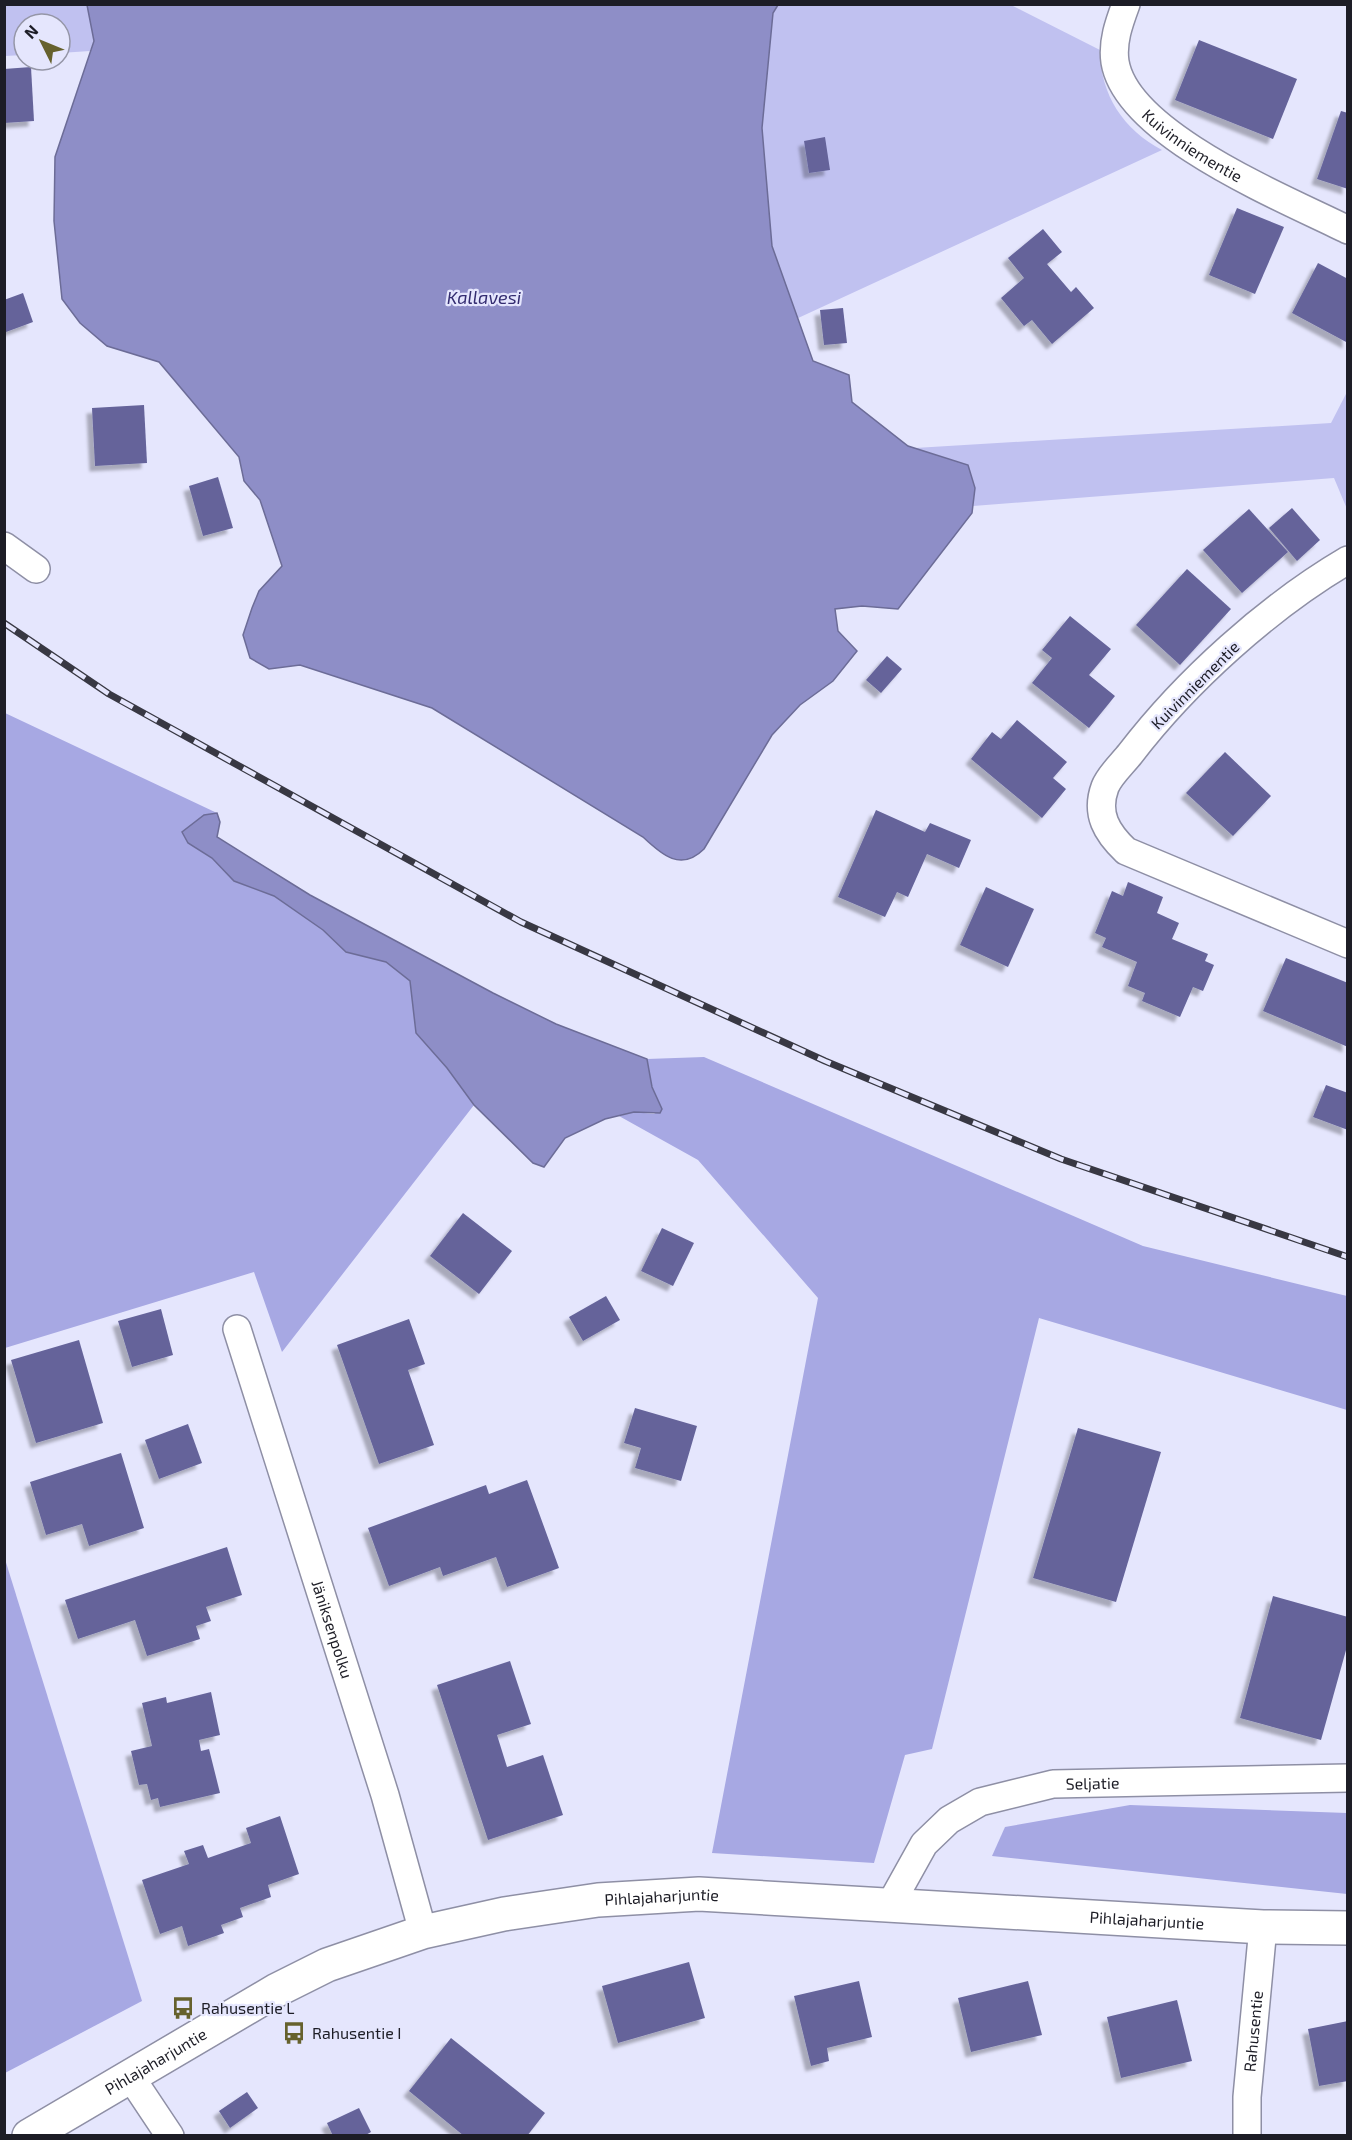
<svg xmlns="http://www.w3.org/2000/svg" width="1352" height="2140" viewBox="0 0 1352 2140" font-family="'Exo 2',sans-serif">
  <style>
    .green { fill: #c0c1f0 }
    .forest { fill: #a7a8e3 }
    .water { fill: #8e8ec7; stroke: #6c6c97; stroke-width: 1.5 }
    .building { fill: #65649a; filter: url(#shadow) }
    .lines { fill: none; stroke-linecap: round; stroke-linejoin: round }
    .minor-casing { stroke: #8e8fa5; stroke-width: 30 }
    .tertiary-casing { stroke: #8e8fa5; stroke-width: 36 }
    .minor { stroke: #fff; stroke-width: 27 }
    .tertiary { stroke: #fff; stroke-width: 33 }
    .rail-casing { stroke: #383843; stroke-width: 7 }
    .rail { stroke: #e5e6fd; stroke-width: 4.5; stroke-dasharray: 14; stroke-linecap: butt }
    .labels { text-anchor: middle; stroke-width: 4.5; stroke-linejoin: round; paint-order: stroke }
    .street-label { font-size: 16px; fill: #1d1d26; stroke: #e5e6fd }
    .poi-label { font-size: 16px; fill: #1d1d26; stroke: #e5e6fd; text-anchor: start }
    .water-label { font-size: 18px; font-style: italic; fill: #332c70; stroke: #e5e6fd }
  </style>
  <defs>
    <filter id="shadow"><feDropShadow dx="-5.5" dy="5.5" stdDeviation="1.5" flood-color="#0004"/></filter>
  </defs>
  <rect width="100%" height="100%" fill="#e5e6fd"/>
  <g class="green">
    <path d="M778,4L1011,5L1100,50C1100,95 1124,130 1162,150L796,319L772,246L762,128L773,13Z"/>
    <path d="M5,5H87L94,41L90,51L60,53V24H24V55L5,56Z"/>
    <path d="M1347,392V509L1334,478L973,506L975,488L968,465L915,448L1331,423Z"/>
  </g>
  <g class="forest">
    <path d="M5,713L217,813L204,815L188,843L212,858L234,881L274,896L323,930L346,952L386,962L410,981L416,1033L447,1068L474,1105L282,1352L254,1272L5,1348Z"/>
    <path d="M704,1057L1143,1246L1347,1296V1410L1039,1318L932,1749L905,1755L874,1863L712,1853L818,1298L698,1160L619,1116L634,1112L654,1114L662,1109L652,1087L647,1059Z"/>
    <path d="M4,1556L142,2001L5,2073L4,2072Z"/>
    <path d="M1130,1805L1347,1813V1894L992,1856L1005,1827Z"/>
  </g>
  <g class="water">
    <path d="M87,5H778L773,13L762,128L772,246L813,361L849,375L852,402L908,446L968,465L975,488L972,513L898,609L862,606L835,609L838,631L857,651L833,681L800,705L772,735L704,849C681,872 662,855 643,837L432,708L300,665L269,669L250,658L243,635L252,608L259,591L282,566L260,500L244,481L239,457L159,362L107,346L80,323L62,299L54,221L55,157L94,41Z"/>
    <path d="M217,813L220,822L217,837L310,895L493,993L556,1024L647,1059L652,1087L662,1109L660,1113L634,1112L605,1119L565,1138L544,1167L533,1163L474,1105L447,1068L416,1033L410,981L386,962L346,952L323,930L274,896L234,881L212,858L188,843L182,832L204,815Z"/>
  </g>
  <g class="building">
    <path d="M1199,40L1297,79L1273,139L1175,100Z"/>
    <path d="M31,67L34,121L4,123V69Z"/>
    <path d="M1341,111L1348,113V189L1317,179Z"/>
    <path d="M825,137L830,170L809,173L804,141Z"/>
    <path d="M1237,208L1284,227L1255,294L1209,275Z"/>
    <path d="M1043,229L1062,252L1047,264L1071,292L1076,287L1094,308L1052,344L1032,320L1024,326L1001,298L1024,278L1008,258Z"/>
    <path d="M1318,263L1348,279V343L1292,313Z"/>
    <path d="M23,293L33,322L6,332L4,300Z"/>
    <path d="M843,308L847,343L824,345L820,310Z"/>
    <path d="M144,405L147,463L95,466L92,408Z"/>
    <path d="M218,477L233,528L203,536L189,486Z"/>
    <path d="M1292,508L1320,540L1297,561L1269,528Z"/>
    <path d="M1249,509L1288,552L1242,593L1203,550Z"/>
    <path d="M1187,569L1231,609L1180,665L1136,625Z"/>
    <path d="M1070,616L1111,649L1089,675L1115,696L1089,728L1032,683L1052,658L1042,650Z"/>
    <path d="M887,656L902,669L881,693L866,680Z"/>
    <path d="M1017,720L1067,762L1053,778L1066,789L1042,818L971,759L992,732L1001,739Z"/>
    <path d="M1225,752L1271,796L1233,836L1186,793Z"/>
    <path d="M876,810L925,832L930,823L971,840L959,868L927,854L908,897L897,892L885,917L838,897Z"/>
    <path d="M1128,882L1163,897L1157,913L1179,923L1172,939L1208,954L1205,961L1214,965L1203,991L1193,987L1180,1017L1142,1001L1145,993L1128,986L1137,962L1102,947L1106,938L1095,933L1112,891L1123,896Z"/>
    <path d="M986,887L1034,909L1008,967L960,945Z"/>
    <path d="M1286,958L1348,983V1047L1263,1011Z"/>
    <path d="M1326,1085L1348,1093V1130L1313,1117Z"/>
    <path d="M463,1213L512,1251L479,1294L430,1256Z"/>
    <path d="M662,1228L694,1243L673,1286L641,1271Z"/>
    <path d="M606,1296L620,1320L583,1341L569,1317Z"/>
    <path d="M161,1309L173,1355L132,1367L118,1321Z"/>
    <path d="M409,1319L425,1364L408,1370L434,1445L379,1464L337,1345Z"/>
    <path d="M79,1340L103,1423L36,1443L11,1360Z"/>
    <path d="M635,1408L697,1426L681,1481L635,1468L641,1448L624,1443Z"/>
    <path d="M188,1424L202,1463L159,1479L145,1440Z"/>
    <path d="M1078,1428L1161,1452L1116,1602L1033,1578Z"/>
    <path d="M121,1453L144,1528L89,1546L82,1524L46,1535L30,1482Z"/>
    <path d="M527,1480L559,1568L507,1587L496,1557L443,1576L440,1567L389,1586L368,1528L486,1485L489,1494Z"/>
    <path d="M227,1547L242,1595L206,1607L211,1621L196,1626L200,1639L147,1656L135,1620L78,1639L65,1600Z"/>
    <path d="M1273,1596L1348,1617V1643L1321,1740L1240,1718Z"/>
    <path d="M510,1661L531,1724L497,1735L507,1767L543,1755L563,1815L488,1840L437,1685Z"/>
    <path d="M211,1692L220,1735L199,1740L201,1751L209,1749L220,1793L160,1807L158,1798L151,1800L147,1784L139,1785L131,1751L152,1746L142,1703L166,1697L167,1703Z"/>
    <path d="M280,1816L299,1874L268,1885L271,1897L240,1908L243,1917L221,1925L224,1933L188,1946L182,1926L160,1934L142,1880L189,1864L184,1851L203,1845L208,1858L251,1843L246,1828Z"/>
    <path d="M689,1962L705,2018L618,2043L602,1986Z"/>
    <path d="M859,1981L872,2037L827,2048L829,2061L811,2066L794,1996Z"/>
    <path d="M1028,1981L1042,2035L971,2052L958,1998Z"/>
    <path d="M1177,2000L1192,2061L1121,2078L1107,2017Z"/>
    <path d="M1348,2021V2081L1319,2086L1308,2029Z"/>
    <path d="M451,2038L545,2113L527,2136H464L409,2091Z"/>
    <path d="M247,2092L258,2108L230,2128L219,2111Z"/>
    <path d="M359,2108L371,2132L364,2136H333L327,2123Z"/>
  </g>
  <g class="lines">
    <g class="minor-casing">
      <g id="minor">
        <path id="s1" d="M1126,4C1119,23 1112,42 1115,62C1127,135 1286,199 1348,230"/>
        <path d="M4,546L36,569"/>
        <path d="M1348,560C1268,607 1186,681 1130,754C1122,764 1109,776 1105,787C1095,814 1107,833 1126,851L1348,944"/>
        <path id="s2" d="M237,1329L385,1795L423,1932"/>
        <path id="s3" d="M890,1905L924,1844L949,1820L980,1802L1053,1784L1348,1778"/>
        <path d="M130,2076L170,2136"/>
        <path id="s4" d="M1247,2136V2097L1263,1927"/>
      </g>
    </g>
    <g class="tertiary-casing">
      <g id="tertiary">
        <path id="s5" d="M29,2136L277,1990L327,1965L423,1932L504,1914L598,1900L699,1894L1263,1927L1348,1928"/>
      </g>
    </g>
    <use href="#minor" class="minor"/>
    <use href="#tertiary" class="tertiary"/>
    <g class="rail-casing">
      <path id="rail" d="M4,623L109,694L521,922L825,1061L1061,1159L1348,1257"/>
    </g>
    <use href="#rail" class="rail"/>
  </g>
  <defs>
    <g id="bus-bare" transform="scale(1.8)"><path d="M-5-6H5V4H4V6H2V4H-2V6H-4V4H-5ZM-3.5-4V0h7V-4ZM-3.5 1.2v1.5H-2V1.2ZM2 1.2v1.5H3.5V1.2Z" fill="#66612d" stroke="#e5e6fd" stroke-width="2.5" paint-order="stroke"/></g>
  </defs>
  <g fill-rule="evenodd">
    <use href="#bus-bare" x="183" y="2008"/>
    <use href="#bus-bare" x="294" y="2033"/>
  </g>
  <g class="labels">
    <g class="street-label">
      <text dy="6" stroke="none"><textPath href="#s1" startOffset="177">Kuivinniementie</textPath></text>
      <text transform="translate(1195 685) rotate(-45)" y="6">Kuivinniementie</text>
      <text dy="6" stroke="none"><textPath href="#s2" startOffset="315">Jäniksenpolku</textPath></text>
      <text dy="6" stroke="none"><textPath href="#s3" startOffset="255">Seljatie</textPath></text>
      <text dy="6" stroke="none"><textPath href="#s5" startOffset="687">Pihlajaharjuntie</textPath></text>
      <text dy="6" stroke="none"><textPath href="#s5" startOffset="1173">Pihlajaharjuntie</textPath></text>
      <text dy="6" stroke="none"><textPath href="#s4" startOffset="105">Rahusentie</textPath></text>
      <text dy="6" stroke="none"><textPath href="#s5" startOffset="147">Pihlajaharjuntie</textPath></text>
    </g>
    <g class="poi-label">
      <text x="201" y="2014">Rahusentie L</text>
      <text x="312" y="2039">Rahusentie I</text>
    </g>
    <g class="water-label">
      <text x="484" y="304">Kallavesi</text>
    </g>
  </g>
  <rect width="1352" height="2140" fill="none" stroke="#1d1d26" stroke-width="12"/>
  <g transform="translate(42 42) rotate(313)"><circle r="28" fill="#e5e6fd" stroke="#9596a7" stroke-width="1.5"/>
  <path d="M0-4.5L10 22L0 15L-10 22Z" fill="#66612d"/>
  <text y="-9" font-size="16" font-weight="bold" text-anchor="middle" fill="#1d1d26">N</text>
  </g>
</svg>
